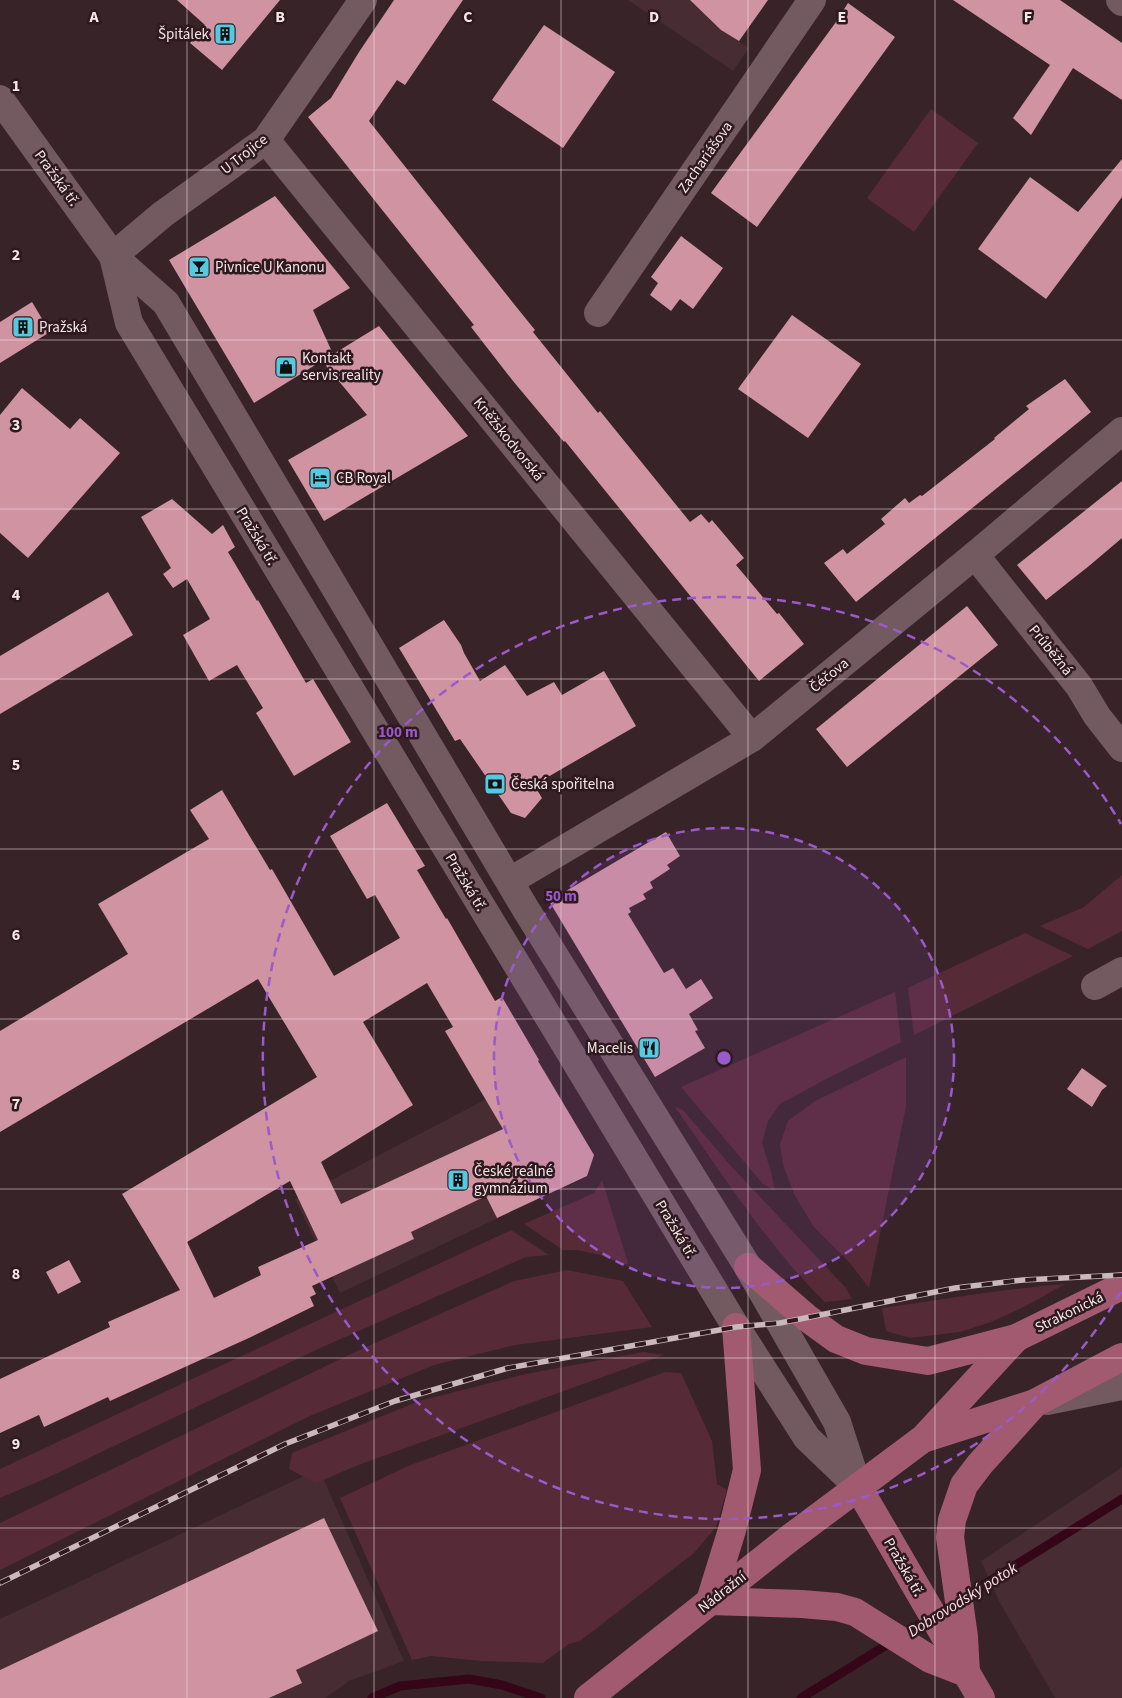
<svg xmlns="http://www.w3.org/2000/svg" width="1122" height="1698" viewBox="0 0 1122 1698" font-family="'Source Sans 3',sans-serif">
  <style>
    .built { fill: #472c33 }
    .green { fill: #572a37 }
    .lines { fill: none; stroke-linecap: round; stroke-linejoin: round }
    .stream { stroke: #350618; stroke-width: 9 }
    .building { fill: #cf93a2; fill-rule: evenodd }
    .minor { stroke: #735a60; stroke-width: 28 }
    .major { stroke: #a25a70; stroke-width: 28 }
    .rail-casing { stroke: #c9b9bc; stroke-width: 5.5 }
    .rail { stroke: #2d191e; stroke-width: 4; stroke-dasharray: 11; stroke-linecap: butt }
    .grid { fill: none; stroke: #f5e6e9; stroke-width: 1; stroke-opacity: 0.55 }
    .ring { fill: none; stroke: #9a5aca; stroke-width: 2.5; stroke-dasharray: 9 6 }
    .labels { text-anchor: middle; stroke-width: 5; stroke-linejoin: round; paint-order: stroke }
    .poi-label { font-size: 15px; fill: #f5e6e9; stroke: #2d191e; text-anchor: start }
    .street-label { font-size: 15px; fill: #f5e6e9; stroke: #2d191e }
    .water-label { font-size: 16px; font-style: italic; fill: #fed9e1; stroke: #2d191e }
    .grid-label { font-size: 16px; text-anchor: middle; font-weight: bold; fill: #f5e6e9; stroke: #2d191e; stroke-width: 5; stroke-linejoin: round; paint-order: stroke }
    .centre { fill: #9a5aca; stroke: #2d191e; stroke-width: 2.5 }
    .ring-label { font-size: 15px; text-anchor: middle; font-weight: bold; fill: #9a5aca; stroke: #2d191e; stroke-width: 5; stroke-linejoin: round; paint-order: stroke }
  </style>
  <rect width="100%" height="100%" fill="#382328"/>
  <g class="built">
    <path d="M628,0H768L739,41L749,48L733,71Z"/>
    <path d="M544,1069L594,1155L587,1176L340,1293L295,1199Z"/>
    <path d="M1122,1467V1698H1055L999,1601L981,1561Z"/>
    <path d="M319,1469L404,1661L349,1681L325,1698H0V1619Z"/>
  </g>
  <g class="green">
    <path d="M931,109L978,143L914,232L867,198Z"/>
    <path d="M1122,875V931L1088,949L1040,926L1084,907Z"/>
    <path d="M1025,933L1073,956L914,1035L908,988Z"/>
    <path d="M895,992L901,1042L828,1078L780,1104L768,1121L762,1143L771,1172L775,1191L763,1184L681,1087Z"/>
    <path d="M906,1057V1106L869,1288L850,1263L814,1227L795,1196L783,1165L780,1144L788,1121L815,1101Z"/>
    <path d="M675,1107L683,1110L729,1164L846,1288L852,1299L825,1302C768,1247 721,1172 675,1107Z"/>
    <path d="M602,1180L628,1263L624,1265L600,1255L577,1250H563L524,1224L594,1193Z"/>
    <path d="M511,1230L549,1255L526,1257L318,1349L49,1477L0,1498V1469Z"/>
    <path d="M567,1270L623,1281L652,1327L515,1345L434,1365L310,1416L0,1570V1523L355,1352L514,1281Z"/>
    <path d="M1065,1284L1026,1306L991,1322L960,1332L910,1338L886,1331L882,1308C943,1299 1003,1289 1065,1284Z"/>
    <path d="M643,1352L664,1355L361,1464L316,1483L289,1469L292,1453L419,1401L526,1374Z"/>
    <path d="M665,1372L681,1373L712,1441L717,1484L727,1490L716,1527L694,1553L580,1641L569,1644L543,1663L482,1661L431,1656L412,1660L340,1498L408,1466Z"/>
  </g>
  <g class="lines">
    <g class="stream">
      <path d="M372,1698L400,1686L469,1679L502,1685L541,1698"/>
      <path d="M801,1698L1122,1499"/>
    </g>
  </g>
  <g class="building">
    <path d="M177,0H280L222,70L190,43L205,25Z"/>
    <path d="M394,0H463L405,85L397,80L369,121L518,309L535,330L533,332L598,413L600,411L690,522L701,514L709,523L712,520L744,558L736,565L777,614L779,613L804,644L759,681L565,441L564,442L513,381L471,327L474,325L308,117L331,98L359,52Z"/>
    <path d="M690,0H768L739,41L721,30Z"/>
    <path d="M953,0H1060L1122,43V100L1073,68L1031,135L1013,118L1050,65Z"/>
    <path d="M848,3L895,37L757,227L711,193L836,22Z"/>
    <path d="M544,25L615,72L563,148L492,100Z"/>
    <path d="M1122,159V197L1046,299L978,249L1030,177L1078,212Z"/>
    <path d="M275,196L350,288L313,310L333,354L254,403L169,260Z"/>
    <path d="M681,236L723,268L693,309L680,299L671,311L650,295L658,283L651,277Z"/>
    <path d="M32,302L50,332L0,363V322Z"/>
    <path d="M792,315L861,364L808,438L738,389Z"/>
    <path d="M379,326L468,436L324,521L288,460L367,415L322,361Z"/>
    <path d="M1065,379L1091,412L856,602L824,563L843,549L847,554L885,524L881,519L905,498L909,503L920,495L922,496L995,439L994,438L1029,409L1026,406Z"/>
    <path d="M22,388L70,429L80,418L120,453L28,558L0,533V415Z"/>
    <path d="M1122,481V538L1089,566L1046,600L1017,565Z"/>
    <path d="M172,499L212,534L223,525L235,547L228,552L257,601L258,600L306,683L313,679L351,742L294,776L256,713L263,708L237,665L209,681L183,635L210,619L187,579L173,588L163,574L171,568L141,517Z"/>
    <path d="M108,592L133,635L0,714V656Z"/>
    <path d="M967,606L998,645L847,767L816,729Z"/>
    <path d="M444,620L461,645L464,653L480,681L505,665L527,696L554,682L562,695L604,671L636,726L534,785L542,798L525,818L511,813L460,739L455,741L399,648Z"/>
    <path d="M222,790L270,870L272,869L334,976L400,938L375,895L367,899L330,836L387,803L425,866L417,870L446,919L447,918L495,1001L502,997L539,1060L538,1061L594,1155L587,1176L497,1218L486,1196L411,1232L414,1239L312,1286L316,1294L310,1297L314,1306L251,1337L110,1401L108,1397L44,1427L39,1415L0,1433V1379L110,1327L108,1322L180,1290L122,1194L317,1077L258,979L0,1132V1031L128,954L98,904L209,839L190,810ZM427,983L453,1027L445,1031L503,1129L341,1204L321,1162L413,1105L363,1022ZM290,1181L318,1240L258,1267L261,1275L214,1298L187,1242Z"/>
    <path d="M666,832L680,856L667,865L670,869L650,882L653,888L643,894L646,899L629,908L631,912L628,914L664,973L673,968L686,989L701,979L713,998L689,1014L698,1030L695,1031L705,1048L655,1077L549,901Z"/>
    <path d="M1082,1068L1107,1086L1102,1090L1092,1107L1067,1089Z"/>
    <path d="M69,1260L81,1282L58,1294L46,1272Z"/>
    <path d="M324,1518L378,1631L296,1670L302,1683L269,1698H0V1670Z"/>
  </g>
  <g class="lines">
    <g class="minor">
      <path d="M1120,0L1122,2"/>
      <path d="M0,99L113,256L166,303L525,908L748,1267L837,1422L858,1487"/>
      <path d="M266,140L752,738"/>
      <path d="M113,256L129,323L736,1327L807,1438L855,1484"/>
      <path d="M113,256L163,214L266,140L363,0"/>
      <path d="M598,313L812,0"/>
      <path d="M975,555L1079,686L1097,716L1122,748"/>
      <path d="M510,881L752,738L975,555L1122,431"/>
      <path d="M1095,986L1122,971"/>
      <path d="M1047,1401L1122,1386"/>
    </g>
    <g class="major">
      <path d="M748,1267L807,1318L836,1339L866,1351L928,1361L1016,1338L1122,1286"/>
      <path d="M926,1438L1035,1403L1122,1357"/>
      <path d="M858,1487L981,1698"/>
      <path d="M710,1601L732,1530L747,1470L736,1327"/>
      <path d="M710,1601L802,1604L837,1607L855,1612L930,1659L966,1673"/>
      <path d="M966,1673L964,1637L950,1537L952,1520L964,1485L980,1464L1035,1403"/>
      <path d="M588,1698L790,1538L924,1438L1016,1338"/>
    </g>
    <g class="rail-casing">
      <path id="rail" d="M0,1583L285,1444L395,1401L508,1368L736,1327L780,1323L955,1288L1023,1280L1122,1275"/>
    </g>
    <use href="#rail" class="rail"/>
  </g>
  <path class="grid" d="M187,0V1698M374,0V1698M561,0V1698M748,0V1698M935,0V1698M0,170H1122M0,340H1122M0,509H1122M0,679H1122M0,849H1122M0,1019H1122M0,1189H1122M0,1358H1122M0,1528H1122"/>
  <circle cx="724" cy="1058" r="230" fill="#9a5aca" fill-opacity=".12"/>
  <g class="ring">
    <circle cx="724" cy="1058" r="230"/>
    <path d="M1121 1292A461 461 0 1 1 1121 824"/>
  </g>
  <defs>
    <g id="building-square" transform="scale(1.125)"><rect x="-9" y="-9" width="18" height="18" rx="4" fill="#56c9e0" stroke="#2d191e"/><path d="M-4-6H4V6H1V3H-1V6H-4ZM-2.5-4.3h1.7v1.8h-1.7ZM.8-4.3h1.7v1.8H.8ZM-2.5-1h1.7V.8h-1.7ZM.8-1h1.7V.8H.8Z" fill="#111"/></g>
    <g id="bar-square" transform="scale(1.125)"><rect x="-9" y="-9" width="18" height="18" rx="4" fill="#56c9e0" stroke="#2d191e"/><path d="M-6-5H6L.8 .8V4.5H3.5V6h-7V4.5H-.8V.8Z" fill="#111"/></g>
    <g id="shop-square" transform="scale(1.125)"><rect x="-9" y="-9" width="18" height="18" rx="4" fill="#56c9e0" stroke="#2d191e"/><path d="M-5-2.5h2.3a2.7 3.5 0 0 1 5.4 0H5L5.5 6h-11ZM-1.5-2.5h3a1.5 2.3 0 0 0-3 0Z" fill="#111"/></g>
    <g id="hotel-square" transform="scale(1.125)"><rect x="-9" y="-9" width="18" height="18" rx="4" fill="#56c9e0" stroke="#2d191e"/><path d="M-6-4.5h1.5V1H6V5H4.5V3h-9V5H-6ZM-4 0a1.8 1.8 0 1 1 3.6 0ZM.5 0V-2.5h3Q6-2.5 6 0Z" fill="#111"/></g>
    <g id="bank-square" transform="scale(1.125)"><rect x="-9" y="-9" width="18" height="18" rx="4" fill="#56c9e0" stroke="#2d191e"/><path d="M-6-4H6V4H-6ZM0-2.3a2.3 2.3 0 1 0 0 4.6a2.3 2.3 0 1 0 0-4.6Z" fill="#111"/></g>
    <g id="restaurant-square" transform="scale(1.125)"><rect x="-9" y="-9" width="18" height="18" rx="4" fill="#56c9e0" stroke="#2d191e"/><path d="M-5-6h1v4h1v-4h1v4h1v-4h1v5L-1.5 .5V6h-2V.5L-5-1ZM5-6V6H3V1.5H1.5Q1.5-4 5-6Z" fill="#111"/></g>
  </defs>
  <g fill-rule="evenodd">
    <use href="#building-square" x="225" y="34"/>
    <use href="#bar-square" x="199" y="267"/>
    <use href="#building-square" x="23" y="327"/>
    <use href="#shop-square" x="286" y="367"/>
    <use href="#hotel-square" x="320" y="478"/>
    <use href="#bank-square" x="495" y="784"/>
    <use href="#restaurant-square" x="649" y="1048"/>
    <use href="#building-square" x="458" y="1180"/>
  </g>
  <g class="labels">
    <g class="poi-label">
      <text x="209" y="39" text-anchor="end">Špitálek</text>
      <text x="215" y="272">Pivnice U Kanonu</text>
      <text x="39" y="332">Pražská</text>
      <text x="302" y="363">Kontakt<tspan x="302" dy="17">servis reality</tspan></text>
      <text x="336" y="483">CB Royal</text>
      <text x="511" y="789">Česká spořitelna</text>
      <text x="633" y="1053" text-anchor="end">Macelis</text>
      <text x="474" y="1176">České reálné<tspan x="474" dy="17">gymnázium</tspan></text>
    </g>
    <g class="street-label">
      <text transform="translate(244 154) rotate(-38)" y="5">U Trojice</text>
      <text transform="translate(705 157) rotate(-55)" y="5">Zachariášova</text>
      <text transform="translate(57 178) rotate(54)" y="5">Pražská tř.</text>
      <text transform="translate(509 439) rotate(51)" y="5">Kněžskodvorská</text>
      <text transform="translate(257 536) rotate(59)" y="5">Pražská tř.</text>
      <text transform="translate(1051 650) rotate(51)" y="5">Průběžná</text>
      <text transform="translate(829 675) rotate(-39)" y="5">Čéčova</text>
      <text transform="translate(466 882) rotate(59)" y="5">Pražská tř.</text>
      <text transform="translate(676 1229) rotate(59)" y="5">Pražská tř.</text>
      <text transform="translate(1069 1312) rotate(-26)" y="5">Strakonická</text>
      <text transform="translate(904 1567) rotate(60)" y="5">Pražská tř.</text>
      <text transform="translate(722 1592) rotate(-38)" y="5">Nádražní</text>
    </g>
    <g class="water-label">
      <text transform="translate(962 1599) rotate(-32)" y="6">Dobrovodský potok</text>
    </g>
  </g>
  <g class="grid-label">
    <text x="94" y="22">A</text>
    <text x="280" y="22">B</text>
    <text x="468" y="22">C</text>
    <text x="654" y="22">D</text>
    <text x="842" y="22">E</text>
    <text x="1028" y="22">F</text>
    <text x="16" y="91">1</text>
    <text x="16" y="260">2</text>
    <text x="16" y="430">3</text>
    <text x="16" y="600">4</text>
    <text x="16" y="770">5</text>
    <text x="16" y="940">6</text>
    <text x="16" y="1109">7</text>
    <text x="16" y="1279">8</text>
    <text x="16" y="1449">9</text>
  </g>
  <circle cx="724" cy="1058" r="8" class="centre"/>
  <g class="ring-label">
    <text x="398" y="737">100 m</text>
    <text x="561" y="901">50 m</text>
  </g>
</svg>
